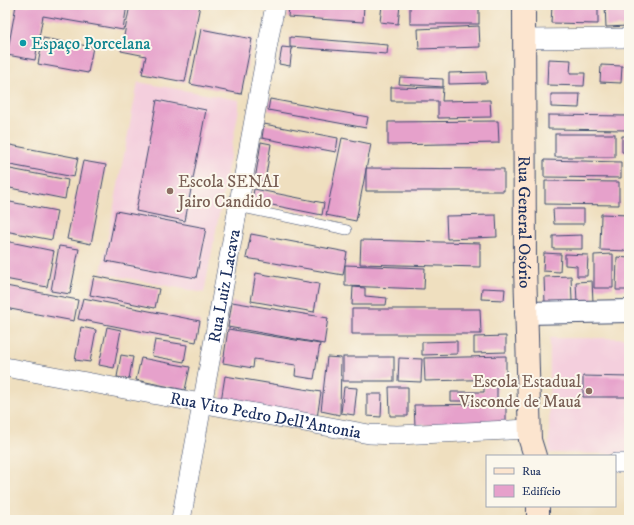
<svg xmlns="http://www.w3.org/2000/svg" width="634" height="525" viewBox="0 0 634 525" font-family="'IM FELL DW Pica',serif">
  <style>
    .built { fill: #f4cfdd }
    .building { fill: #e6a1cb }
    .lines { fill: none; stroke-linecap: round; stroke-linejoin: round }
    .service-casing { stroke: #3b496d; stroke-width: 10 }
    .minor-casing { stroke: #3b496d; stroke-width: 20 }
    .tertiary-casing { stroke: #3b496d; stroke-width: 24 }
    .secondary-casing { stroke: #3b496d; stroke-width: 24 }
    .service { stroke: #fff; stroke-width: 9 }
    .minor { stroke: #fff; stroke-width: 19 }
    .tertiary { stroke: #fff; stroke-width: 22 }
    .secondary { stroke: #fce5cf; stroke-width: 22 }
    .culture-dot { fill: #0f9aa8; stroke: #fbf7ec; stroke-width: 1.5 }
    .education-dot { fill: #8d6e63; stroke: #fbf7ec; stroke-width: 1.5 }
    .labels { text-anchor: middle; stroke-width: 4; stroke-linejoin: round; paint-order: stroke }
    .culture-label { font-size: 17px; fill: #0d838f; stroke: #fbf7ec; text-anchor: start }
    .education-label { font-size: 17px; fill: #785e54; stroke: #fbf7ec; text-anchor: start }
    .street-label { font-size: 17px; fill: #1b2f5e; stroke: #fbf7ec }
  </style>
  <rect width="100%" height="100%" fill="#fbf7ec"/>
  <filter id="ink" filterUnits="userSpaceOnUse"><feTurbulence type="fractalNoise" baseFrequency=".025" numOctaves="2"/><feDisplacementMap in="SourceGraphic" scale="8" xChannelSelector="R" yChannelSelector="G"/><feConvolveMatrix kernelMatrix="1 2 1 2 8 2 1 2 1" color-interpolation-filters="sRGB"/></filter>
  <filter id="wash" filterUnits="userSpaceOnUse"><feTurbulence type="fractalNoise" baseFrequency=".012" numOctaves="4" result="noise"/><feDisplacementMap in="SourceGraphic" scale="16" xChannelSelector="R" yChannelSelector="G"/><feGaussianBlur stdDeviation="0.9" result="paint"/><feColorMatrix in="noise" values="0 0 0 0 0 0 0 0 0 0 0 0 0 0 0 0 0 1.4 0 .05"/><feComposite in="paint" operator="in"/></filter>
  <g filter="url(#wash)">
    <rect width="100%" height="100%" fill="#efdfbf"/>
    <g class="built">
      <path d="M138,82L239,100V109L204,293L101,273Z"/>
      <path d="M550,338H629V454L549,453Z"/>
    </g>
    <g id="blocks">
      <g class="building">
        <path d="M16,5H127L123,30L43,16L35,60L7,55Z"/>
        <path d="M130,5H200L185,82L142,74L146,56L121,51Z"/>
        <path d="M289,5H364L363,22L288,17Z"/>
        <path d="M382,5H400L398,24L380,22Z"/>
        <rect x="410" y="5" width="69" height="19"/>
        <path d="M552,5H598V24L551,23Z"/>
        <path d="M605,5H629V26L606,27Z"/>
        <path d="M479,26L480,47L419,49L418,29Z"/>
        <path d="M201,29L252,39L241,94L190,84Z"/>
        <path d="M290,37L388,45L387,54L290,47Z"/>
        <path d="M43,38L93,47L88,73L38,64Z"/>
        <path d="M282,47L292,48L290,66L279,64Z"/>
        <path d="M548,59L571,60L570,73H585L584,86L547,85Z"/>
        <path d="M601,65L622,66L621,83L600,82Z"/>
        <path d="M486,72L487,83L449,84V73Z"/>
        <path d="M400,77L443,79V87L399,84Z"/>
        <path d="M391,87L443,88L442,101L490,100L491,117L438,118V101H391Z"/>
        <path d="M551,94H580L579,108L551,107Z"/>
        <path d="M270,99L368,117L366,128L268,110Z"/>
        <path d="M157,100L206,110L185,221L136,211Z"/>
        <path d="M548,115L629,116V130L548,129Z"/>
        <path d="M498,121L499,143L388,145V122Z"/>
        <path d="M264,124L338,138L336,152L262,138Z"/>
        <rect x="555" y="134" width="60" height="23"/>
        <path d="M622,136H629V153L622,152Z"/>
        <path d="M342,138L371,144L356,221L326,215Z"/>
        <path d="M261,142L271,144L265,181L255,180Z"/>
        <path d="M5,144L78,158L74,177L5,164Z"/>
        <path d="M544,160L621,162V178L544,177Z"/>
        <path d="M83,161L106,165L91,244L67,239Z"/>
        <path d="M5,168L68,180L65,199L5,187Z"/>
        <path d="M366,168L504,169V191H366Z"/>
        <path d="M545,181L619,182V205L545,204Z"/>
        <path d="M254,189L324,203L322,215L252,201Z"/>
        <path d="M5,201L57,211L52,240L5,231Z"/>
        <path d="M553,209H584V224H554Z"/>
        <path d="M116,211L206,228L196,278L106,261Z"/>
        <path d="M601,214L629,215V251L600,250Z"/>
        <path d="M496,215L497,237L447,239L446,216Z"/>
        <path d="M251,234L347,252L343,275L246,258Z"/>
        <path d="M582,235V249H553V236Z"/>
        <path d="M361,240L480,243V267L360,264Z"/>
        <path d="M5,241L54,251L47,287L5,279Z"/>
        <path d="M59,246L79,249L70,294L51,291Z"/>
        <path d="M544,253L561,254L560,272L543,271Z"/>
        <path d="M565,254L588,255L587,276H577V266L565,265Z"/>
        <path d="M613,254V288H594V255Z"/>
        <path d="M617,257L629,258V290H616Z"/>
        <path d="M345,265L425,268L424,289L345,286Z"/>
        <path d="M256,273L319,284L314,312L251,301Z"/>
        <path d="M94,276L159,289L155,308L90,295Z"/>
        <path d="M571,276L572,301L545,303L544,277Z"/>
        <path d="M592,281L593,302H577L576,282Z"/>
        <path d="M6,286L78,300L74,321L5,308Z"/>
        <path d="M353,287L365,288V296L387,298L386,305H352Z"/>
        <path d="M482,288L505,289L504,300L481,299Z"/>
        <path d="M83,298L200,321L196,342L78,319Z"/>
        <path d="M232,302L328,318L324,344L228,327Z"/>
        <path d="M352,309H480L481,334H352Z"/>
        <path d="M81,327L96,330L90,362L75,360Z"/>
        <path d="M107,327L121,330L114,368L99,365Z"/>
        <path d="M228,329L320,344L314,379L295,376L296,365L254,359L253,368L223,363Z"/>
        <path d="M506,336V352L474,353V337Z"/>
        <path d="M155,340L187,345L184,362L152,356Z"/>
        <path d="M457,341V354L422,355V342Z"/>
        <path d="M121,355L133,357L129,379L117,377Z"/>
        <path d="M506,356V379L425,381L424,358Z"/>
        <path d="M327,357L341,358L340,415L321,411Z"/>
        <rect x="343" y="357" width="51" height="24"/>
        <path d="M141,358L190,367L185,390L136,380Z"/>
        <path d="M399,358L422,359L421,382L398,381Z"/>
        <path d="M225,376L321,392L317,418L221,401Z"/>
        <path d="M583,376L629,377V397H583Z"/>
        <path d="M484,384H497V401H451V392H484Z"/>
        <path d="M344,387L357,388L354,415L341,413Z"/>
        <path d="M389,387H408V416H390Z"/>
        <path d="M367,394H382L381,417L367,416Z"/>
        <path d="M506,404V425H415L414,405Z"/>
      </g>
    </g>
  </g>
  <g filter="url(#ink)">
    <use href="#blocks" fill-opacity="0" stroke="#3b496d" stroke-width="1"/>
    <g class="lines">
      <g class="service-casing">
        <path id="service" d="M238,207L347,230"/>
      </g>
      <g class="minor-casing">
        <g id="minor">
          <path d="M524,39L629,38"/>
          <path id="s1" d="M5,367L369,434L397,435L529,429"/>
          <path d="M615,463H629"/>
          <path id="s2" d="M181,520L275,5"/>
        </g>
      </g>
      <g class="tertiary-casing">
        <path id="tertiary" d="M526,313L629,311"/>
      </g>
      <g class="secondary-casing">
        <g id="secondary">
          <path id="s3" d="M524,5L525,267L530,440L535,456"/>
          <path d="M538,506V520"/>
        </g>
      </g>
      <use href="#service" class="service"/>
      <use href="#minor" class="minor"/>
      <use href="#tertiary" class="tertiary"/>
      <use href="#secondary" class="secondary"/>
    </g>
  </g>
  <circle class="culture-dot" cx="23" cy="43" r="4"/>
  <g class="education-dot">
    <circle cx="170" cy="191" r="4"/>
    <circle cx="589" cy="391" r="4"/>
  </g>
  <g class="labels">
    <g class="culture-label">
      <text x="31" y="49">Espaço Porcelana</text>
    </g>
    <g class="education-label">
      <text x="178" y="187">Escola SENAI<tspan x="178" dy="20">Jairo Candido</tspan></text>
      <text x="581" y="387" text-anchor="end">Escola Estadual<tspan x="581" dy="20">Visconde de Mauá</tspan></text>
    </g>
    <g class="street-label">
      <text dy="6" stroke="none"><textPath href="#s3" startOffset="217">Rua General Osório</textPath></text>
      <text dy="6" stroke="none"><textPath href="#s2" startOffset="238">Rua Luiz Lacava</textPath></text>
      <text dy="6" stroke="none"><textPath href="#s1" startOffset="265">Rua Vito Pedro Dell'Antonia</textPath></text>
    </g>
  </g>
  <rect width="634" height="525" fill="none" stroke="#fbf7ec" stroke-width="20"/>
  <rect x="486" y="455" width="130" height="52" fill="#fbf7ec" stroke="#a1a7b3"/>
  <rect x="494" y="468" width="20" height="6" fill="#fce5cf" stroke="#a1a7b3"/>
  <text x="522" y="475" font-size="12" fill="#1b2f5e">Rua</text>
  <rect x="494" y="485" width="20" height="12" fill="#e6a1cb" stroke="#a1a7b3"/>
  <text x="522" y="495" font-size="12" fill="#1b2f5e">Edifício</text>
</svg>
